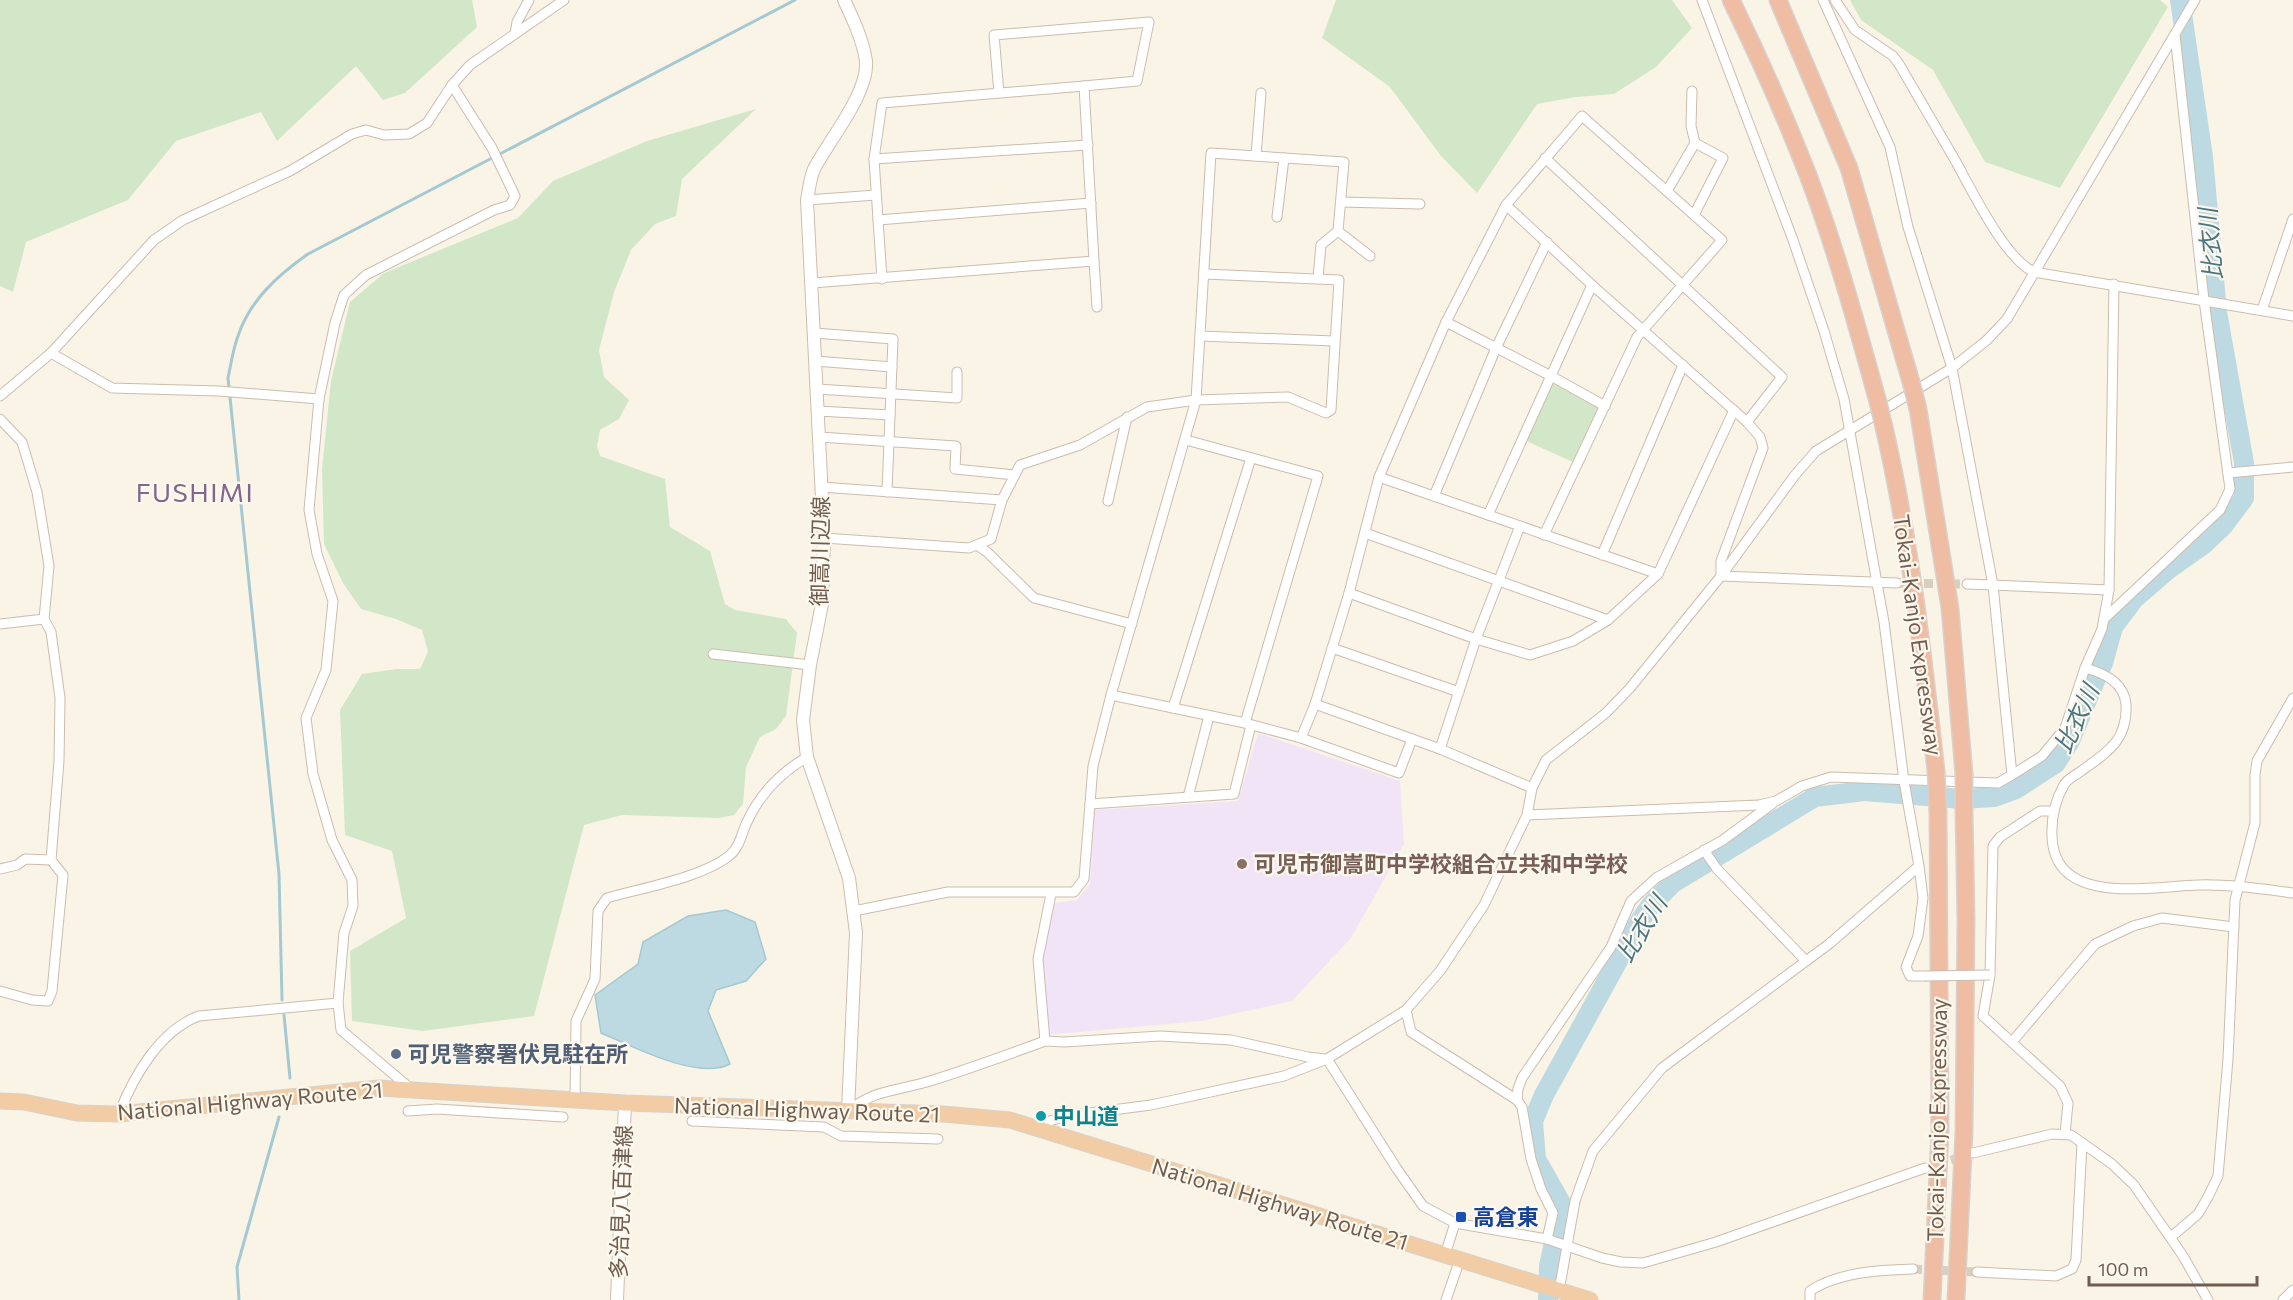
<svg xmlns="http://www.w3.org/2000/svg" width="2293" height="1300" viewBox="0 0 2293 1300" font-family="Commissioner,'Noto Sans JP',sans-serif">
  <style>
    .education { fill: #f1e4f7 }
    .green { fill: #d2e7c7 }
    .water { fill: #bddae2; stroke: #a4c9d3; stroke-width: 1.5 }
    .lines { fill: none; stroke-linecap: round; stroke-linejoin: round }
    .stream { stroke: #a4c9d3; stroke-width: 3 }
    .river { stroke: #bddae2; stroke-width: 20 }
    .minor-tunnel { stroke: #d8cec1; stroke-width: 9; stroke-dasharray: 9 4.5; stroke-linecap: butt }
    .minor-casing { stroke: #cbbcae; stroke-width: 11 }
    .secondary-casing { stroke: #cdbdac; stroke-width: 14 }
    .trunk-casing { stroke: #d7d2cd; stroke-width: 17 }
    .motorway-casing { stroke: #d7d2cd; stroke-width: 19 }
    .minor { stroke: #fff; stroke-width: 9 }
    .secondary { stroke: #fff; stroke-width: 12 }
    .trunk { stroke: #f1cca5; stroke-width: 15 }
    .motorway { stroke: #efbca4; stroke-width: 16 }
    .minor-bridge-casing { stroke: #cbbcae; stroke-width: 11; stroke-linecap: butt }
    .motorway-bridge-casing { stroke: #d7d2cd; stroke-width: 19; stroke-linecap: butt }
    .minor-bridge { stroke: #fff; stroke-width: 9 }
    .motorway-bridge { stroke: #efbca4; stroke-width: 16 }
    .education-dot { fill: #8d6e63; stroke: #fdf8ed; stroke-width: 2 }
    .service-dot { fill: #5c6f8a; stroke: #fdf8ed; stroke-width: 2 }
    .culture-dot { fill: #0f9aa8; stroke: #fdf8ed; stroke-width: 2 }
    .transit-dot { fill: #1a4fb4; stroke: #fdf8ed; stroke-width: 2 }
    .labels { text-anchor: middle; stroke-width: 4.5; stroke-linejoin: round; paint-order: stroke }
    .street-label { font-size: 22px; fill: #715d4e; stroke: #fdf8ed }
    .education-label { font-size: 22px; font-weight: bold; fill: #785e54; stroke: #fdf8ed; text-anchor: start }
    .service-label { font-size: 22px; font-weight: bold; fill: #4e5e75; stroke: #fdf8ed; text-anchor: start }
    .culture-label { font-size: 22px; font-weight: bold; fill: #0d838f; stroke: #fdf8ed; text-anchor: start }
    .transit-label { font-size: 22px; font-weight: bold; fill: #164399; stroke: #fdf8ed; text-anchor: start }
    .water-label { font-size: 24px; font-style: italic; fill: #4a7583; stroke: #fdf8ed }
    .quarter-label { font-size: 26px; letter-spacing: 1.5px; fill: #83668d; stroke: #fdf8ed }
  </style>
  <rect width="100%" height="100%" fill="#faf4e7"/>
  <path class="education" d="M1258,733L1400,781L1404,844L1351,938L1292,1001L1201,1021L1046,1035L1043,954L1054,903L1077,900L1090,884L1095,810L1238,801Z"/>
  <g class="green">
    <path d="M0,0H472L477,27L405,93L383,100L356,66L277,141L261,112L176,141L128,200L26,242L13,292L0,286Z"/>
    <path d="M1336,0H1672L1692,28L1656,67L1614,94L1576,97L1537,104L1477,193L1441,156L1390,87L1322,38Z"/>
    <path d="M1850,0H2160L2168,7L2060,188L1985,162L1933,70L1861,20Z"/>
    <path d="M756,109L682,179L676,216L655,224L631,250L614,292L599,350L604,377L629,400L619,419L600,430L597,446L600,456L665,479L670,527L710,551L725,604L735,610L786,619L797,633L786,716L776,729L760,737L746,767L743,804L734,815L719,818L622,815L584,825L534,1016L423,1031L352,1021L350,951L406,918L392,851L345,835L340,710L362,674L396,669H420L428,652L422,630L396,619L361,609L343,583L324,544L322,469L331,381L350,302L384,273L518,218L553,181L647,141Z"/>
    <path d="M1552,380L1601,407L1575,463L1524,440Z"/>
  </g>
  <path class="water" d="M726,910L755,922L766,959L746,981L716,990L708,1011L730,1064C698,1081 632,1046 601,1033L595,995L638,964L643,942L688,916Z"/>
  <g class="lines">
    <g class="stream">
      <path d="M282,1000L279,874L228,378C231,364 233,349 238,336C250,300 278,275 308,254L795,0"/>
      <path d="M284,1015L290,1078"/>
      <path d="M239,1300L237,1267L279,1117"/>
    </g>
    <path class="river" d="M1548,1300L1549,1266L1562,1205L1536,1159L1533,1121L1544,1095L1641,919L1651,905L1673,883L1815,797L1864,791L1962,799L1994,797L2016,789L2056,763L2070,741L2092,688L2103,663L2113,627L2134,599L2170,568L2204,544L2223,526L2244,498V463L2217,312L2203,157L2180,0"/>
    <g class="minor-tunnel">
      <path d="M1897,583L1967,584"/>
      <path d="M1925,1168L1965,1156"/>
      <path d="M1913,1269L1977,1272"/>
    </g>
    <g class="minor-casing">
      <g id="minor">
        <path d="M1702,0L1793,240L1824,331L1844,399L1884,622L1904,781L1919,866L1923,898L1918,936L1906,967L1910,976H1924"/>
        <path d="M1823,0L1890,147L1908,227L1952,368L1993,585L2012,775"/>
        <path d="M1835,0L1855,30L1893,56L1899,64C1918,96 1936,128 1955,160C1971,189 2005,259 2034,272L2293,316"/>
        <path d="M515,34L517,22L529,0"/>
        <path d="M1692,91L1691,126L1695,143L1723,158L1694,215"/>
        <path d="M999,93L994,35L1149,22L1137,81L1084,86"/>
        <path d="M1256,156L1261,93"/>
        <path d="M1545,158L1782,377L1747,422"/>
        <path d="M874,159L1088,145"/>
        <path d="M1667,191L1695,143"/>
        <path d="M807,200L876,195"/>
        <path d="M1341,202L1420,204"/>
        <path d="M1506,205L1592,285L1747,422L1760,437L1763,448L1721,561V576"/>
        <path d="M1277,217L1284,158"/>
        <path d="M878,220L1091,203"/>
        <path d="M1338,231L1370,256"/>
        <path d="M1094,261L1097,307"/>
        <path d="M812,283L1094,261L1084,86L882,103L874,159L882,279"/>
        <path d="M2262,310L2293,219"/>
        <path d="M1446,322L1551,376L1605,406"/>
        <path d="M814,333L893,339L887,492"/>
        <path d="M1200,336L1334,341"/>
        <path d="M51,353L112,388L218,391L319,399"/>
        <path d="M815,361L892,367"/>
        <path d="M817,389L957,398V372"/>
        <path d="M0,396L51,353L154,240L183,220L290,171L352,134L366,130L384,135L409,134L427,123L452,85L470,65L564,0"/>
        <path d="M818,411L890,415"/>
        <path d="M0,419L22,442L37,492L49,566L44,619L51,632L60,698L59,761L51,860L63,875L52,991L48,1001L32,1000L0,991"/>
        <path d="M819,437L956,446L955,469L1015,475"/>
        <path d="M1186,440L1318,476L1245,723"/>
        <path d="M2228,473L2293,467"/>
        <path d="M1379,477L1658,574"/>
        <path d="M821,487L1002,500"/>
        <path d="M1434,496L1496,348L1547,242"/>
        <path d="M1108,501L1127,417"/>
        <path d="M1488,515L1592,285"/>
        <path d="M1365,533L1608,620"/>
        <path d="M824,538L969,548L991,539L1002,500L1020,465L1080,445L1147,407L1196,400L1288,397L1326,413L1331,410L1339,280L1204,274"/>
        <path d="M977,545L987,552L1034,598L1132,624"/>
        <path d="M1602,555L1683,365"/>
        <path d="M1721,576L1897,583"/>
        <path d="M1967,584L2109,590"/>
        <path d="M1349,593L1476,639L1530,655L1573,641L1608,620L1658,574L1734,410"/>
        <path d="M2104,619L2220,510L2230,489L2204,300L2175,35"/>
        <path d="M0,624L44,619"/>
        <path d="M1332,648L1459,692"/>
        <path d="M713,654L810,665"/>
        <path d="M2085,668C2104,673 2124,682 2126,704C2128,740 2108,752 2081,771C2076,775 2067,779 2064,785C2050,809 2044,855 2069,874C2099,898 2162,886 2198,885C2229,884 2262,889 2293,893"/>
        <path d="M1111,695L1245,723L1301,738L1315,704L1349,593L1379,477L1446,322L1506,205L1582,116L1722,240L1637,337L1544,535"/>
        <path d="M1315,704L1440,749L1532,788"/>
        <path d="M1173,708L1251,458"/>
        <path d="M1301,738L1399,773L1412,739"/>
        <path d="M1440,749L1476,639L1520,526"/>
        <path d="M1188,797L1209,716"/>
        <path d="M1090,804L1234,794L1251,725"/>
        <path d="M2053,811H2040L2000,837L1993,846L1990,975L1983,1016L2060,1086L2068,1103L2065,1134"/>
        <path d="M1527,815L1759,805L1776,801L1802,786L1831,777L1998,783L2012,775L2042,756L2065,728L2085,668L2102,629L2109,590L2114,284"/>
        <path d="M1704,850L1717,869L1806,961"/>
        <path d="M0,869L17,865L25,859L51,860"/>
        <path d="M854,911L948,892H1074L1084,879L1093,766L1111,695L1196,400L1211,153L1344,162L1338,231L1321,245L1318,278"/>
        <path d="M1406,1010L1411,1032L1517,1100L1522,1107L1531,1159L1541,1189L1553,1213L1547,1239"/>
        <path d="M1045,1041L1038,959L1051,894"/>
        <path d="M2012,1042L2095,944L2133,926L2162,918L2234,927"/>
        <path d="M1327,1059L1397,1169L1423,1206L1455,1223L1547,1239L1602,1258L1621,1262L1643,1263L1716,1242L1925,1168"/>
        <path d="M411,1089L341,1030L338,1003L344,933L353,906L352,880L332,840L313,774L306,718L326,670L333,601L317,554L309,510L319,399L335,323L344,295L366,275L494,210L510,205L515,196L492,148L452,85"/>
        <path d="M1517,1100L1518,1089L1522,1078L1611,947L1631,901L1656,878L1723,840L1772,804"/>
        <path d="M575,1101L576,1021L595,979L598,911L607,898C641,888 701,878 729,856C739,848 741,836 746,824C759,795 780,773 807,757"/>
        <path d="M408,1111L437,1109L563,1117"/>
        <path d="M848,1111C875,1089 898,1091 930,1081C969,1069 1007,1055 1045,1041L1064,1042L1160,1036L1231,1040L1308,1057L1325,1059"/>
        <path d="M119,1114C133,1077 160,1030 199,1016L338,1003"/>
        <path d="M692,1121L824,1127L841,1136L938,1139"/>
        <path d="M1038,1128L1043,1123L1066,1116L1151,1105L1284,1076L1327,1059L1406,1010L1440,971L1484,905L1527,815L1532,788L1546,760L1606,713L1630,688L1721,576L1795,475L1816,451L1952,368L1987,340L2007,319L2195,0"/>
        <path d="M1973,1153L2052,1134L2071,1135L2112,1164L2134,1185L2183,1256L2208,1300"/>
        <path d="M2171,1237L2198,1214L2208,1197L2218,1176L2228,1059L2235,900L2255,823V775L2257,761L2293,698"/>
        <path d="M1445,1255L1455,1223"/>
        <path d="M1977,1272L2056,1276L2072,1269L2076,1260L2082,1143"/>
        <path d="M1559,1291L1575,1201L1593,1151L1662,1068L1829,944L1919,866"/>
        <path d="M1446,1300L1460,1259"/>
        <path d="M1810,1300V1291C1838,1272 1880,1270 1913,1269"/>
        <path d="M2283,1300L2293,1290"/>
      </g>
    </g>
    <g class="secondary-casing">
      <g id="secondary">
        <path d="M844,0C853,19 863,40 866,61C869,93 829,140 814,169C810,178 809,190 807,200L824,538L822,604L810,665L803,720L807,757L849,878L856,933L848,1111"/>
        <path d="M617,1300L625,1103"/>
      </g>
    </g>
    <g class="trunk-casing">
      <path id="trunk" d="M0,1101L24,1102L77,1113L119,1114L379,1088L625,1103L943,1114L1010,1120L1590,1300"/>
    </g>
    <g class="motorway-casing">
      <g id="motorway">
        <path d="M1731,0C1759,57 1785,116 1808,175C1836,249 1857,326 1878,402"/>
        <path d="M1778,0L1849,168L1911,382"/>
        <path d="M1918,409L1950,608L1964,774"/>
        <path d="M1884,427C1910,540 1923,655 1936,771"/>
        <path d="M1932,1300L1940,1131L1938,812"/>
        <path d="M1956,1300L1964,1132L1966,920L1964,812"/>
      </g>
    </g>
    <use href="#minor" class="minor"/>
    <use href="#secondary" class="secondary"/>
    <use href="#trunk" class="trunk"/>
    <use href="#motorway" class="motorway"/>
    <g class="minor-bridge-casing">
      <path id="minor-bridge" d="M1924,976L1990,975"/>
    </g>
    <g class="motorway-bridge-casing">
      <g id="motorway-bridge">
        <path d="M1911,382L1918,409"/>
        <path d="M1878,402L1884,427"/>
        <path d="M1936,771L1938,812"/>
        <path d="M1964,774V812"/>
      </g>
    </g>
    <use href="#minor-bridge" class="minor-bridge"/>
    <use href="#motorway-bridge" class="motorway-bridge"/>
  </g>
  <circle class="education-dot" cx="1242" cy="864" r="6"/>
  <circle class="service-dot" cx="396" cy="1054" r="6"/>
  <circle class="culture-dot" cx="1041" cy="1116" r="6"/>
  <rect class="transit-dot" x="1455" y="1211" width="12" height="12" rx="3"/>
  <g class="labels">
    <g class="street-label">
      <text transform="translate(820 551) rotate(-89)" y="8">御嵩川辺線</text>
      <text transform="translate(1918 635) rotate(82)" y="8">Tokai-Kanjo Expressway</text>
      <text transform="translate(250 1101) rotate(-5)" y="8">National Highway Route 21</text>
      <text transform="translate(807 1110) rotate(2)" y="8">National Highway Route 21</text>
      <text transform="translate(1937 1120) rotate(-89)" y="8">Tokai-Kanjo Expressway</text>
      <text transform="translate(621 1202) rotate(-88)" y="8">多治見八百津線</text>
      <text transform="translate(1280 1204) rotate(17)" y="8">National Highway Route 21</text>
    </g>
    <g class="education-label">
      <text x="1254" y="872">可児市御嵩町中学校組合立共和中学校</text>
    </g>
    <g class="service-label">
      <text x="408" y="1062">可児警察署伏見駐在所</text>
    </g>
    <g class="culture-label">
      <text x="1053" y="1124">中山道</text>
    </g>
    <g class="transit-label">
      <text x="1473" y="1225">高倉東</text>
    </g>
    <g class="water-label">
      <text transform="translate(2211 244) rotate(-95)" y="8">比衣川</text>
      <text transform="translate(2077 719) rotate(-65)" y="8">比衣川</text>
      <text transform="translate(1642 929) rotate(-58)" y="8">比衣川</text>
    </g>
    <g class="quarter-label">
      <text x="195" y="502">FUSHIMI</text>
    </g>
  </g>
  <path d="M2089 1276v9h168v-9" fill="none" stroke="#715d4e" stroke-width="3"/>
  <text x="2098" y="1276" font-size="18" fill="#715d4e" stroke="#fdf8ed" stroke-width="4.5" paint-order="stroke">100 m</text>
</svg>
